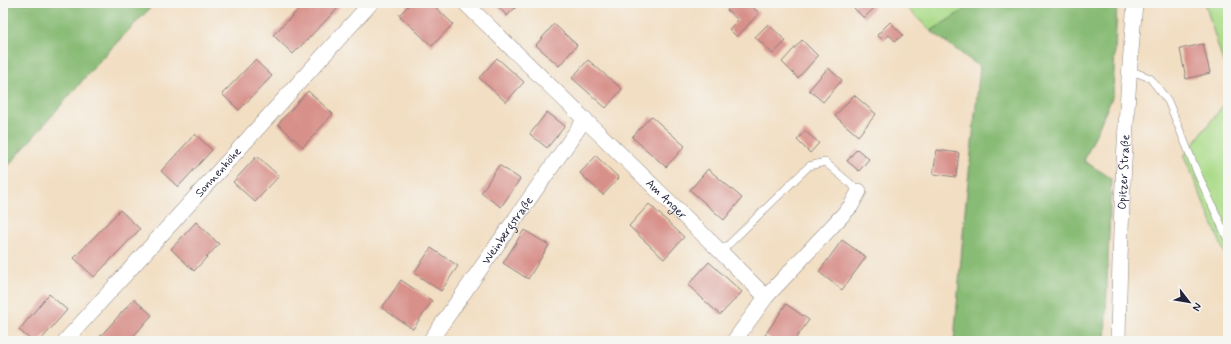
<svg xmlns="http://www.w3.org/2000/svg" width="1231" height="344" viewBox="0 0 1231 344" font-family="Mynerve,sans-serif">
  <style>
    .green { fill: #abdb89; stroke: #667e62 }
    .forest { fill: #88bb75; stroke: #556e58 }
    .building { fill: #d8908a }
    .lines { fill: none; stroke-linecap: round; stroke-linejoin: round }
    .lane-casing { stroke: #8a807e; stroke-width: 8 }
    .street-casing { stroke: #8a807e; stroke-width: 16 }
    .lane { stroke: #fff; stroke-width: 7 }
    .street { stroke: #fff; stroke-width: 15 }
    .labels { text-anchor: middle; stroke-width: 4; stroke-linejoin: round; paint-order: stroke }
    .street-label { font-size: 12px; fill: #22223b; stroke: #f6f6f2 }
  </style>
  <rect width="100%" height="100%" fill="#f6f6f2"/>
  <filter id="ink" filterUnits="userSpaceOnUse"><feTurbulence type="fractalNoise" baseFrequency=".025" numOctaves="2"/><feDisplacementMap in="SourceGraphic" scale="8" xChannelSelector="R" yChannelSelector="G"/><feConvolveMatrix kernelMatrix="1 2 1 2 8 2 1 2 1" color-interpolation-filters="sRGB"/></filter>
  <filter id="wash" filterUnits="userSpaceOnUse"><feTurbulence type="fractalNoise" baseFrequency=".012" numOctaves="4" result="noise"/><feDisplacementMap in="SourceGraphic" scale="16" xChannelSelector="R" yChannelSelector="G"/><feGaussianBlur stdDeviation="0.9" result="paint"/><feColorMatrix in="noise" values="0 0 0 0 0 0 0 0 0 0 0 0 0 0 0 0 0 1.4 0 .05"/><feComposite in="paint" operator="in"/></filter>
  <g filter="url(#wash)">
    <rect width="100%" height="100%" fill="#f2dec2"/>
    <g class="green">
      <path d="M902,3H971L970,6L931,31Z"/>
      <path d="M1205,3H1228V78Z"/>
      <path d="M1228,99V261L1184,156Z"/>
    </g>
    <g class="forest">
      <path d="M3,3H155L102,58L3,172Z"/>
      <path d="M971,3H1117L1113,95L1084,161L1111,178L1105,341H954L965,211L980,67L931,31L970,6Z"/>
    </g>
    <g id="blocks">
      <g class="building">
        <path d="M305,3H337L340,6L293,54L273,35Z"/>
        <path d="M411,3H431L453,24L432,46L399,15Z"/>
        <path d="M495,3H520L507,16Z"/>
        <path d="M734,3H748L759,13L737,37L729,29L738,20L727,10Z"/>
        <path d="M856,3H871L875,7L864,18L853,7Z"/>
        <path d="M890,22L903,35L895,41L889,35L883,40L877,35Z"/>
        <path d="M554,24L577,45L559,66L536,45Z"/>
        <path d="M768,24L786,41L773,54L755,37Z"/>
        <path d="M802,40L818,56L798,78L782,62Z"/>
        <path d="M1203,44L1210,73L1186,79L1180,49Z"/>
        <path d="M497,58L524,82L506,102L479,78Z"/>
        <path d="M255,60L272,76L239,110L222,94Z"/>
        <path d="M588,60L622,89L606,108L572,78Z"/>
        <path d="M828,68L842,80L823,102L809,90Z"/>
        <path d="M308,91L333,114L303,147L278,124Z"/>
        <path d="M854,95L876,114L858,136L835,116Z"/>
        <path d="M547,112L565,126L547,148L530,134Z"/>
        <path d="M651,116L685,146L666,167L632,137Z"/>
        <path d="M805,131L819,143L810,153L797,140Z"/>
        <path d="M195,134L212,150L178,187L161,171Z"/>
        <path d="M857,149L869,159L859,171L847,161Z"/>
        <path d="M937,150L959,153L956,177L933,174Z"/>
        <path d="M257,156L279,176L255,202L233,182Z"/>
        <path d="M596,156L619,178L603,195L580,173Z"/>
        <path d="M499,165L520,179L501,207L481,193Z"/>
        <path d="M708,169L742,198L724,220L690,190Z"/>
        <path d="M649,204L684,237L664,259L629,226Z"/>
        <path d="M120,210L140,229L94,277L74,258Z"/>
        <path d="M196,222L219,244L194,271L171,249Z"/>
        <path d="M524,230L549,245L528,279L503,263Z"/>
        <path d="M842,240L866,257L842,290L819,272Z"/>
        <path d="M431,248L458,266L441,291L414,273Z"/>
        <path d="M709,262L742,292L720,315L688,285Z"/>
        <path d="M401,280L432,301L413,329L382,308Z"/>
        <path d="M49,294L67,310L40,341H32L19,330Z"/>
        <path d="M134,299L152,315L129,341H96Z"/>
        <path d="M786,304L809,320L794,341H774L765,335Z"/>
      </g>
    </g>
  </g>
  <g filter="url(#ink)">
    <use href="#blocks" fill-opacity="0" stroke="#8a807e" stroke-width="1"/>
    <g class="lines">
      <g class="lane-casing">
        <g id="lane">
          <path d="M1129,70L1150,78L1168,101L1197,172L1228,240"/>
          <path d="M721,252L809,166L825,162L859,191"/>
        </g>
      </g>
      <g class="street-casing">
        <g id="street">
          <path id="s1" d="M465,3L721,252L766,297"/>
          <path id="s2" d="M65,341L371,3"/>
          <path id="s3" d="M430,341L585,119"/>
          <path d="M734,341L766,297L851,206L859,191"/>
          <path id="s4" d="M1118,341C1120,228 1125,115 1135,3"/>
        </g>
      </g>
      <use href="#lane" class="lane"/>
      <use href="#street" class="street"/>
    </g>
  </g>
  <g class="labels">
    <g class="street-label">
      <text dy="4" stroke="none"><textPath href="#s2" startOffset="228">Sonnenhöhe</textPath></text>
      <text dy="4" stroke="none"><textPath href="#s4" startOffset="169">Opitzer Straße</textPath></text>
      <text dy="4" stroke="none"><textPath href="#s1" startOffset="281">Am Anger</textPath></text>
      <text dy="4" stroke="none"><textPath href="#s3" startOffset="135">Weinbergstraße</textPath></text>
    </g>
  </g>
  <rect width="1231" height="344" fill="none" stroke="#f6f6f2" stroke-width="16"/>
  <g transform="translate(1189 302) rotate(121)" stroke="#f6f6f2" stroke-width="3" paint-order="stroke">
  <path d="M0-3L7 15L0 10L-7 15Z" fill="#22223b"/>
  <text y="-6" font-size="11" font-weight="bold" text-anchor="middle" fill="#22223b">N</text>
  </g>
</svg>
